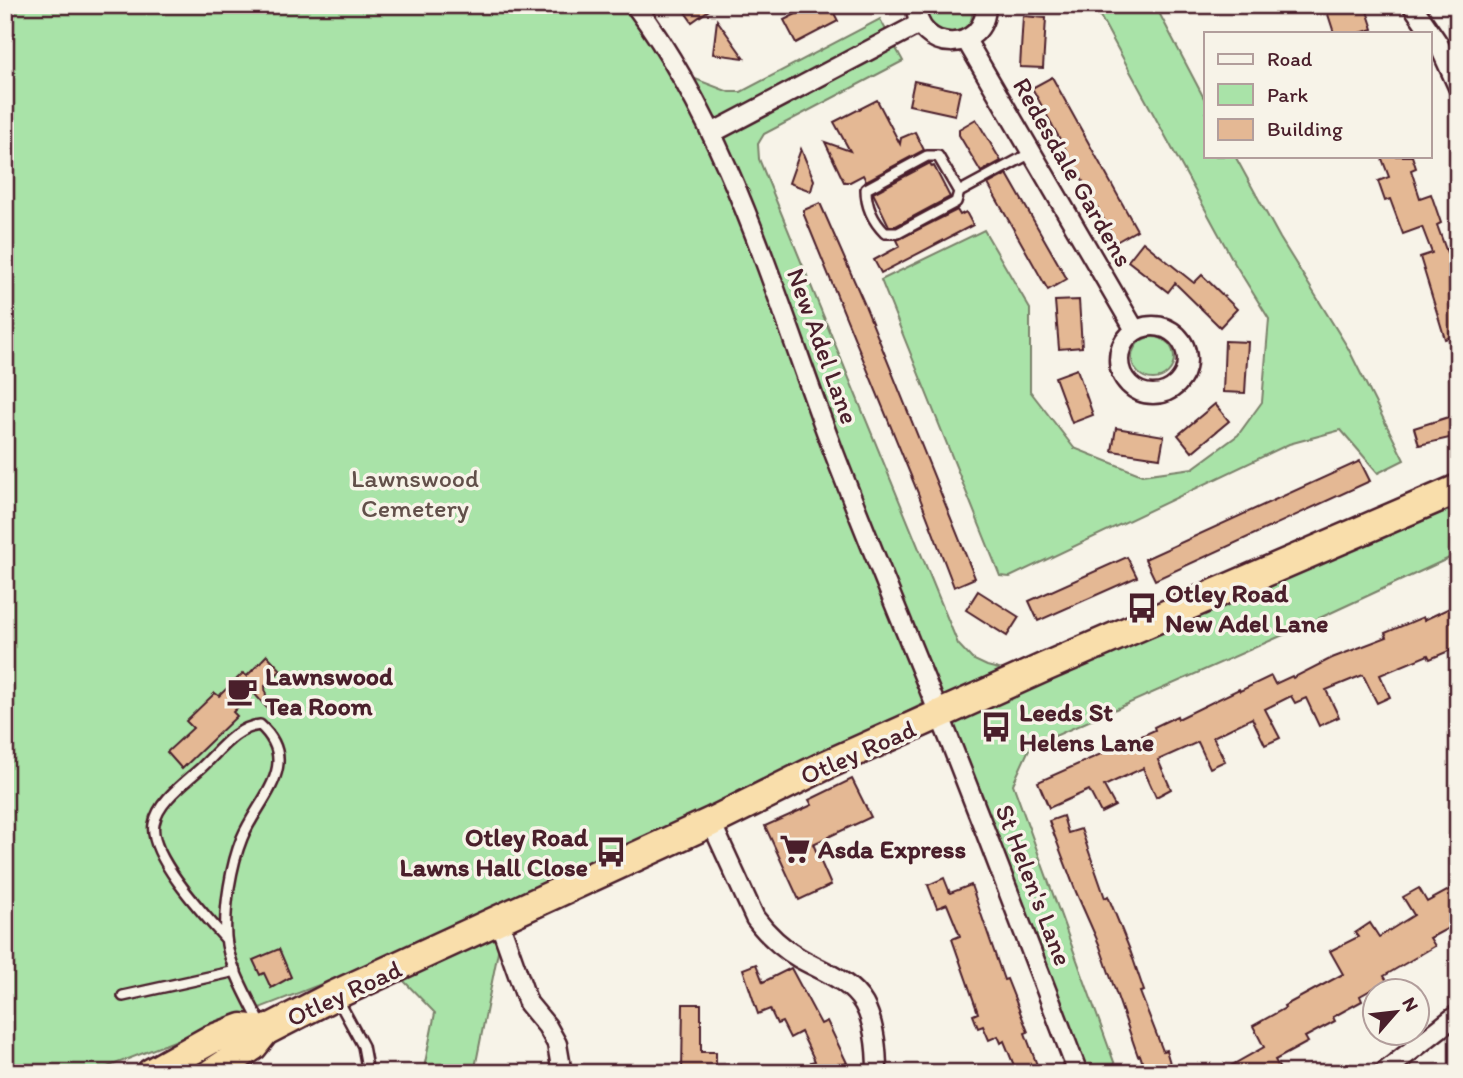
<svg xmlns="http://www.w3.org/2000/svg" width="1463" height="1078" viewBox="0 0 1463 1078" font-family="Itim,sans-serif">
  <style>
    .green { fill: #a9e3a8; stroke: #7a816a; stroke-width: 2 }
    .building { fill: #e4b894; stroke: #4a1f2b; stroke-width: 2 }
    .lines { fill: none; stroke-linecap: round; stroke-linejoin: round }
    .service-casing { stroke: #4a1f2b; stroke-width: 14 }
    .minor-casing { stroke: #4a1f2b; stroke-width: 23 }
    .trunk-casing { stroke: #4a1f2b; stroke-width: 33 }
    .service { stroke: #f7f3e8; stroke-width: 9 }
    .minor { stroke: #f7f3e8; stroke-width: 18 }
    .trunk { stroke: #f9deab; stroke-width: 28 }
    .labels { text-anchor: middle; stroke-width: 7; stroke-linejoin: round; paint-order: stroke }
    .street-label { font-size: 26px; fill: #4a1f2b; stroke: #f7f3e8 }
    .park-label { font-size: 26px; fill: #62504a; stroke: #f7f3e8 }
    .poi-label { font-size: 26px; font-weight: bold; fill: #4a1f2b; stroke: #f7f3e8; text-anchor: start }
  </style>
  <rect width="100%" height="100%" fill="#f7f3e8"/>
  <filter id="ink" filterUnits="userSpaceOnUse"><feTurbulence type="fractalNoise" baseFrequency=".0143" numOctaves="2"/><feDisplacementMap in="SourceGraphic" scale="14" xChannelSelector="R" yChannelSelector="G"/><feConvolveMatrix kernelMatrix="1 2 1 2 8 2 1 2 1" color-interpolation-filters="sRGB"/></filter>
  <g filter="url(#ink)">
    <g class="green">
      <path d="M5,5H635L677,72L729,92H741L880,19L903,61L764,134L758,144L759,159L958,644L972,659L987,666L1026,676L1458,489V554L1283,635L1030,747L1013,784L1118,1073H1078L933,699L815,758L373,964L92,1073H5Z"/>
      <path d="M926,5H974L971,21L966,28L950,34C934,31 926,22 926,5Z"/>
      <path d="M1094,5H1155L1206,102V156H1235L1280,238L1348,348L1404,460L1378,473L1341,430L1289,444L1010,577L1000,576L881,280L984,230L1030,309V391L1074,448L1142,475L1193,468L1238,435L1262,402L1269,319L1235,264Z"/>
      <circle cx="1153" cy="358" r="21"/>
      <path d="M502,931L474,1073H423L435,1013L400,977Z"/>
    </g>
    <g class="building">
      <path d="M680,5H716L692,22Z"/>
      <path d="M814,5H830L838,21L796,43L784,20Z"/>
      <path d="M1325,5H1365L1373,29L1360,33H1334Z"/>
      <path d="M1023,16L1046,18L1043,68L1020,67Z"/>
      <path d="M717,20L744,58L713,54Z"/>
      <path d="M1052,77L1137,230L1116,242L1032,88Z"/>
      <path d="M914,81L960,91L955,115L909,105Z"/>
      <path d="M877,100L900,144L901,138L915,132L924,150L866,181L863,175L850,182H844L825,142L850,151L834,122Z"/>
      <path d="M976,119L1001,161L981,172L959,135V129Z"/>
      <path d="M801,149L814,180L811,191L789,183Z"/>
      <path d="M1381,156H1412L1416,168L1411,170L1420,198L1431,194L1441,223L1437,225L1458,283V335L1445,339L1420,257L1432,253L1422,227L1403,234L1390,199L1385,201L1378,181L1389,177Z"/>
      <path d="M930,163L932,167L934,166L950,197L896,226H889L873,193Z"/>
      <path d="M1007,174L1067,279L1048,290L988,184Z"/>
      <path d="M820,203L864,303L975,578L954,587L918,493L804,215V210Z"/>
      <path d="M957,210L960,215L966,212L973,225L881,273L874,260L900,246L897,240Z"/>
      <path d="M1143,242L1194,283L1202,275L1237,309L1220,327L1175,283L1168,292L1128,261Z"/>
      <path d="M1079,300L1082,347L1059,349L1055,301Z"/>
      <path d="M1225,341L1248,342L1245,393L1223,392Z"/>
      <path d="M1077,369L1093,415L1072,423L1055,377Z"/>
      <path d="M1215,404L1229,421L1192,452L1178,435Z"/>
      <path d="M1458,414V436L1419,445L1414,428Z"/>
      <path d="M1116,428L1164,436L1160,458L1112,451Z"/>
      <path d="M1360,461L1370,481L1155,580L1145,559Z"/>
      <path d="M1127,557L1137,577L1038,621L1029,601Z"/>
      <path d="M978,591L1019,617L1007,636L966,610Z"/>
      <path d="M1458,604V647L1430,659L1428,655L1380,675L1390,697L1377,703L1363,675L1353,679L1326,690L1339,717L1319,726L1306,698L1295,703L1291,696L1265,709L1280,738L1265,745L1252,718L1213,737L1225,761L1210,768L1198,742L1158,760L1171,789L1156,797L1143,768L1104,786L1115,806L1101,813L1089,790L1049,808L1038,782L1155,730L1154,727L1177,716L1178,719L1239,689L1240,691L1271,676L1275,684L1292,676L1293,678L1332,658L1387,637L1385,633L1423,617L1424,620Z"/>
      <path d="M267,655L281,670L265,686L267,708L253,692L233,712L237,716L182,769L167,752L193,728L186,721L215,693L219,696L243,673L247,676Z"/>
      <path d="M852,779L871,817L813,844L831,885L799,900L765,826L812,805L809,800Z"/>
      <path d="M1063,816L1068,833L1081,829L1105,898L1108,896L1130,950L1144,991L1140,992L1163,1051L1166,1050L1173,1073H1146L1140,1055L1138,1056L1099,944L1076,892L1049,821Z"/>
      <path d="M944,878L950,893L971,885L1004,980L1007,979L1028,1032L1025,1033L1040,1073H1017L1004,1041L1001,1043L998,1036L989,1040L983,1026L978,1028L973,1015L978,1013L952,939L960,936L947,904L937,908L928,885Z"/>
      <path d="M1458,885V923L1430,938L1435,946L1384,976L1387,981L1360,996L1362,1001L1333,1017L1335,1021L1305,1037L1308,1042L1275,1060L1282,1073H1218L1264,1047L1253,1026L1285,1008L1284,1006L1343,974L1330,951L1358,937L1355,933L1370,923L1379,937L1414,915L1403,897L1419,888L1427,902Z"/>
      <path d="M279,949L291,977L271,988L264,973L260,975L253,960Z"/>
      <path d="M756,964L763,982L791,968L821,1024L827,1021L847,1063L842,1065L846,1073H816L811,1062L815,1061L801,1032L790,1038L782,1022L777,1024L770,1009L758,1014L743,969Z"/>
      <path d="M683,1004H701V1052H716V1073H682Z"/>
    </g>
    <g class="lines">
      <g class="service-casing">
        <g id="service">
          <path d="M959,192L938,156H927L866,189C866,206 873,221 885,233H898L956,202L959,192L1031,153"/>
          <path d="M226,939C206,917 148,855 154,824C158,801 186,782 202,767C219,751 236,727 260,725C303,764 258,799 242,838C231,865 224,908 226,937C228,965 250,1002 262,1026"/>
          <path d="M123,996L236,971"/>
          <path d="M337,998L363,1046L368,1073"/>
          <path d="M177,1063L192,1073"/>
        </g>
      </g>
      <g class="minor-casing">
        <g id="minor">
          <path d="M635,5C732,135 776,300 833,450C870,546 910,641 948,736C992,848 1035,960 1078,1073"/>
          <path d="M916,5C916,54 986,55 986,5"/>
          <path d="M1412,5L1438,43L1458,87"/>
          <path d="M966,40L1135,330"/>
          <path d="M712,133L919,24"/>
          <circle cx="1153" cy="360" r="34"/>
          <path d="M711,822L755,918C767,934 782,948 799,958C822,971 850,980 864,1004C875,1024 877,1050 877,1073"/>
          <path d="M499,921L528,1003L547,1026L557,1044L562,1073"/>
          <path d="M1383,1073L1458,1014"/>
        </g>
      </g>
      <g class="trunk-casing">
        <g id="trunk">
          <path d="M151,1073L210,1040L242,1028L265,1031"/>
          <path d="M212,1073L253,1046L265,1031L335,995L711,822L826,765L1045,667L1458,489"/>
        </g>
      </g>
      <use href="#service" class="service"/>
      <use href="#minor" class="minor"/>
      <use href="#trunk" class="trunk"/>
    </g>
  </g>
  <defs>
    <g id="bus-bare" transform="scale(2.415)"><path d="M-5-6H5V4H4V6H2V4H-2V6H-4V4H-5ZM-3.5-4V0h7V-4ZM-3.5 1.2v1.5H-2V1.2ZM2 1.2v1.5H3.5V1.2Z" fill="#4a1f2b" stroke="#f7f3e8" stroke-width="2.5" paint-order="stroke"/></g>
    <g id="cafe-bare" transform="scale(2.415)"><path d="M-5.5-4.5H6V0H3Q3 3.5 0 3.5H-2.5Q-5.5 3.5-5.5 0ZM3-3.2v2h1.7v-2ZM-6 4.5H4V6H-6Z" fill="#4a1f2b" stroke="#f7f3e8" stroke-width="2.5" paint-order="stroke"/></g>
    <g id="supermarket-bare" transform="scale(2.415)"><path d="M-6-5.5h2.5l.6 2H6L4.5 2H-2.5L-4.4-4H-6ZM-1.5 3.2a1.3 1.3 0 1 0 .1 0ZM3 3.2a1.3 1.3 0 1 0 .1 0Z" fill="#4a1f2b" stroke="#f7f3e8" stroke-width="2.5" paint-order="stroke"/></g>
  </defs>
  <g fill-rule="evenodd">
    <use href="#bus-bare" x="1142" y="608"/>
    <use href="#cafe-bare" x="242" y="691"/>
    <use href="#bus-bare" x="996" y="727"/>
    <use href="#supermarket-bare" x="795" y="849"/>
    <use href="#bus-bare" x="611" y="852"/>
  </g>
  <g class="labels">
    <g class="street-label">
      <text transform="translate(1073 172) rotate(60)" y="9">Redesdale Gardens</text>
      <text transform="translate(823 346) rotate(70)" y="9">New Adel Lane</text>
      <text transform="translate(858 752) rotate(-24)" y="9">Otley Road</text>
      <text transform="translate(1034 885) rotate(69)" y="9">St Helen's Lane</text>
      <text transform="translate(344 993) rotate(-25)" y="9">Otley Road</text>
    </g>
    <g class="park-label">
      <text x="415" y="487">Lawnswood<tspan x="415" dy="30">Cemetery</tspan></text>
    </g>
    <g class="poi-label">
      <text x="1165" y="602">Otley Road<tspan x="1165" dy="30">New Adel Lane</tspan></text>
      <text x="265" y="685">Lawnswood<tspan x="265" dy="30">Tea Room</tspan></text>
      <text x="1019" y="721">Leeds St<tspan x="1019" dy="30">Helens Lane</tspan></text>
      <text x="588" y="846" text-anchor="end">Otley Road<tspan x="588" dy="30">Lawns Hall Close</tspan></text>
      <text x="818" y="858">Asda Express</text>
    </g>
  </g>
  <rect width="1463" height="1078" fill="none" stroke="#f7f3e8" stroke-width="28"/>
  <rect x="14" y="14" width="1435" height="1050" fill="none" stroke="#4a1f2b" stroke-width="2.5" filter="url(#ink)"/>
  <rect x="1204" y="32" width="228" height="126" fill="#f7f3e8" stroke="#b29e9c" stroke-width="2"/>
  <rect x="1218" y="54" width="35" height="10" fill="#f7f3e8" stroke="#b29e9c" stroke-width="2"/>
  <text x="1267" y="66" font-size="21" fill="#4a1f2b">Road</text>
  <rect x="1218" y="84" width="35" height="21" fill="#a9e3a8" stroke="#b29e9c" stroke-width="2"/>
  <text x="1267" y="102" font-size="21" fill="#4a1f2b">Park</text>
  <rect x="1218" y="119" width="35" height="21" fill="#e4b894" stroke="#b29e9c" stroke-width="2"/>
  <text x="1267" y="136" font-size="21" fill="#4a1f2b">Building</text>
  <g transform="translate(1396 1012) rotate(62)"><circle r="33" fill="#f7f3e8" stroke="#b29e9c" stroke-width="2"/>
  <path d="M0-5L12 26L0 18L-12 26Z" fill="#4a1f2b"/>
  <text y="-10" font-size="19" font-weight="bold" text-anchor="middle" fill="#4a1f2b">N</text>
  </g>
</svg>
